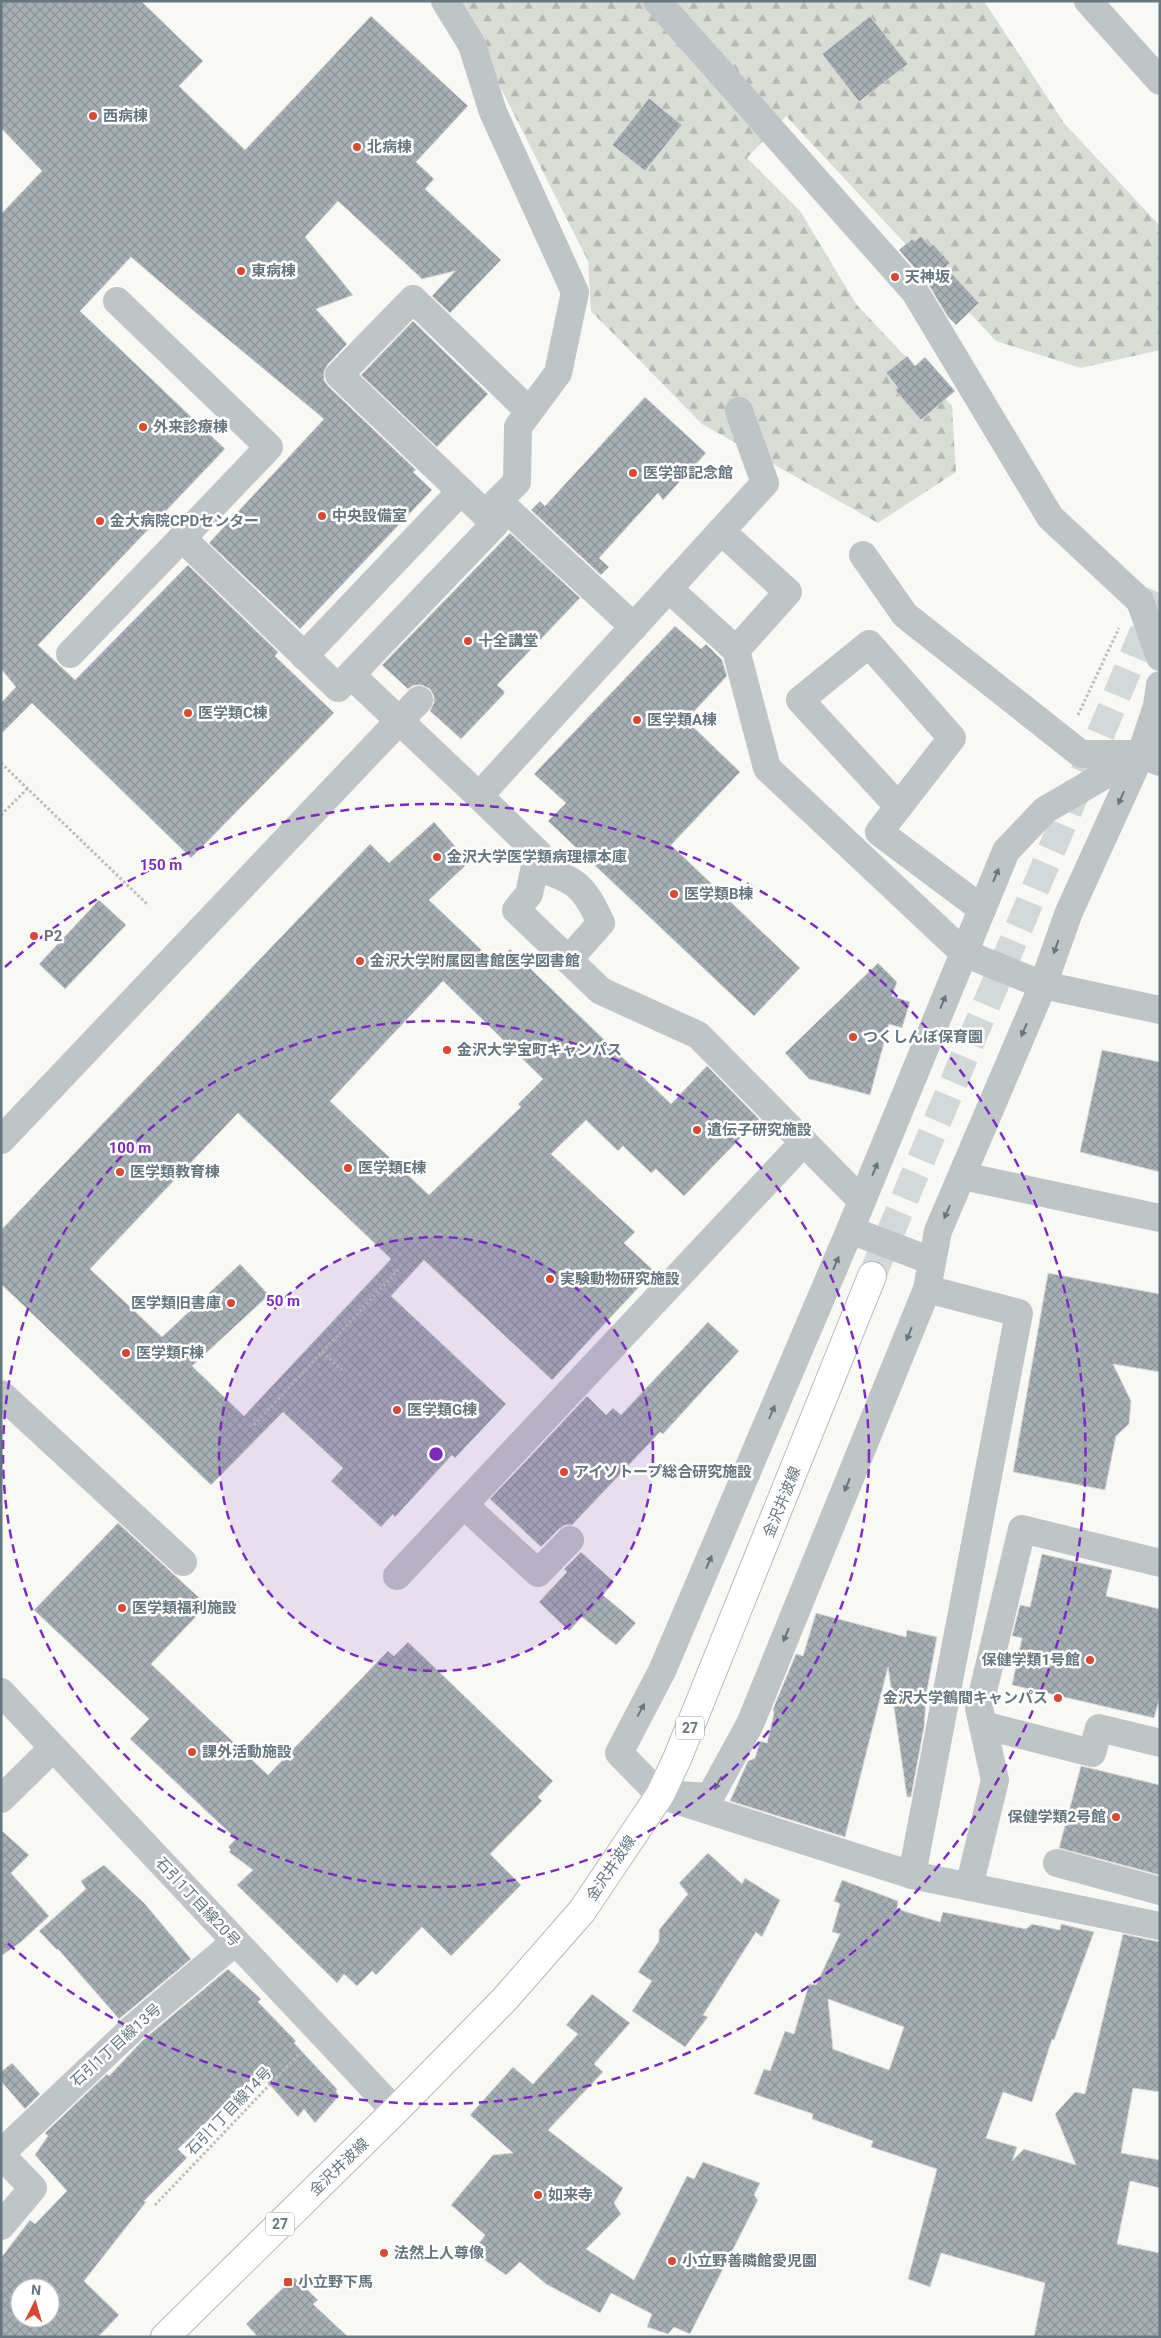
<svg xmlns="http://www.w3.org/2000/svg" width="1161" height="2338" viewBox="0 0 1161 2338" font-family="Roboto,'Noto Sans JP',sans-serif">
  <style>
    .forest { fill: url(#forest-firs) }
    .building { fill: url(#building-cross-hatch); stroke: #dad9d8; fill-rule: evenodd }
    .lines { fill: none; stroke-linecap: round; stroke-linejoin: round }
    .major-tunnel { stroke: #d3d8d8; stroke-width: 28; stroke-dasharray: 28 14; stroke-linecap: butt }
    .major-casing { stroke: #b3b9bc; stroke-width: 30 }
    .path { stroke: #babdbf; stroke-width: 3; stroke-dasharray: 2.5 2.5; stroke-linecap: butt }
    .minor { stroke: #bfc4c7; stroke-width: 28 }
    .major { stroke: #fff; stroke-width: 28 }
    .oneway { fill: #65767f }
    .ring { fill: none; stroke: #7b2cbf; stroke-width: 2.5; stroke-dasharray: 9 6 }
    .poi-dot { fill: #da4833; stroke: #fff; stroke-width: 2 }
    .labels { text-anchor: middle; stroke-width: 5; stroke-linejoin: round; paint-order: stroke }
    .shield { fill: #fff; stroke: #939fa5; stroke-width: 1 }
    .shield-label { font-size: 14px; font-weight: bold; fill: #65767f }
    .poi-label { font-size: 15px; font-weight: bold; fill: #65767f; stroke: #fff; text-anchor: start }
    .street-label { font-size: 15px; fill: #65767f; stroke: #fff }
    .centre { fill: #7b2cbf; stroke: #fff; stroke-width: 2.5 }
    .ring-label { font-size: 15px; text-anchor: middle; font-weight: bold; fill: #7b2cbf; stroke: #fff; stroke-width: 5; stroke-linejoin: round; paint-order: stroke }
  </style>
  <defs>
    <pattern id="forest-firs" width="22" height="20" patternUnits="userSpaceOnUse" patternTransform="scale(1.25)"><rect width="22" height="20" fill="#d8ddd5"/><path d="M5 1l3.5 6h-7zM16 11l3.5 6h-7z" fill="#b3b8b2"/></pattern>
    <pattern id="building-cross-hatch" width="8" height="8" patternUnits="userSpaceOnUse" patternTransform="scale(1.25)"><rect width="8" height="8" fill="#a7b0b5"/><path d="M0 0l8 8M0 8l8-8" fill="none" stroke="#8c9498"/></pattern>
  </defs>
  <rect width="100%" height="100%" fill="#f8f8f5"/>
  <path class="forest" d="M457,1H984L1064,123L1160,226V350L1081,368L996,341L786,116L747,158L800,211L856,304L952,406L956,472L878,523L702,424L591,311L588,261Z"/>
  <g class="building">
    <path d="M1,1H141L203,61L179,86L245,150L371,16L468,106L416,162L434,179L425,189L501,260L450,313L432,296L455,271L422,279L338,201L305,237L353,295L316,309L347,344L328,364L324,372V380L328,386L416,470L413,472L432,490L300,629L209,543L324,419L195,312L131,257L80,311L225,449L38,645L75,680L188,565L278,652L275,656L334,713L191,858L32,703L1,734V703L16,687L1,669V214L42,171L1,128Z"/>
    <path d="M870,16L908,64L859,102L822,54Z"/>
    <path d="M649,98L682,125L645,171L612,145Z"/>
    <path d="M921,236L930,246L933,244L950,263L946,267L979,303L956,325L948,317L927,282L899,250L912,239L915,241Z"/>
    <path d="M413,321L488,394L437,447L361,375Z"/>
    <path d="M907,356L915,366L925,357L955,391L921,420L895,390L898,388L886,373Z"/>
    <path d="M645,397L706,453L663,500L658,493L599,558L609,567L601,575L531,510L540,501L545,506Z"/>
    <path d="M510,533L580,598L497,685L504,691V694L461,739L430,711L434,703V696L430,689L422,685H414L408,689L382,665Z"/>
    <path d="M675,626L701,649L706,644L722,660L727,676L686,720L740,772L671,845L800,968L754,1016L548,821L566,803L534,774Z"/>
    <path d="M434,822L469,862L429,900L492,960L494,957L498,962L510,949L671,1104L707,1066L759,1119L684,1196L656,1169L651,1173L623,1146L618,1151L586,1120L551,1154L635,1232L624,1243L654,1271L552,1380L424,1260L391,1296L506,1404L455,1458L452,1455L395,1517L393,1514L381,1527L331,1481L343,1468L283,1412L211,1485L1,1284V1230L370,844L389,863ZM443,981L543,1079L518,1104L521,1107L429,1195L330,1101ZM238,1113L391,1259L244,1416L192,1366L269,1295L240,1264L162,1337L90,1269Z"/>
    <path d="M99,900L126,925L65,989L39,964Z"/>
    <path d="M878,963L897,982L892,996L910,1002L902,1028L889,1024L870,1095L809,1079L785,1053Z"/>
    <path d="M1102,1050L1160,1062V1172L1080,1152Z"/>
    <path d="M1048,1273L1160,1294V1372L1113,1364L1131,1401L1129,1424L1116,1436L1105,1490L1013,1472Z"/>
    <path d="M708,1322L739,1351L663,1434L660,1432L572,1525H565L559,1529L541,1547L490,1499L587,1396L606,1415L613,1408L621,1415Z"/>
    <path d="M118,1523L207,1605L151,1664L268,1775L388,1651L394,1656L408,1642L553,1781L538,1797L542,1801L490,1854L521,1885L451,1956L422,1927L376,1975L372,1971L357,1986L344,1974L337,1983L237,1885L253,1870L229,1852L231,1850L228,1847L236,1839L130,1739L149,1719L34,1610Z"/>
    <path d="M581,1552L614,1582L603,1595L636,1623L616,1645L582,1617L569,1631L539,1602L567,1572L564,1569Z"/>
    <path d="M1042,1554L1112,1570L1106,1596L1160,1609V1697L1154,1718L1012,1685L1022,1638L1012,1636L1020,1605L1030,1607Z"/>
    <path d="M816,1613L906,1637L907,1630L937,1637L927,1690L924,1727L911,1797H907L888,1667L845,1837L730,1801L748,1761L755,1758L760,1741L767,1743L774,1713L773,1709L796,1654L803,1656Z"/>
    <path d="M1081,1766L1160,1785V1875L1059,1848Z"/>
    <path d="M1,1830L29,1855L11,1873L49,1916L21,1942L1,1956Z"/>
    <path d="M708,1853L742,1884L745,1878L780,1900L762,1937L756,1932L703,2015L708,2017L685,2047L632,2011L652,1981L638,1972L659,1941V1930L688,1894L679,1883Z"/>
    <path d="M104,1865L145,1904L191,1959L119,2019L58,1949L57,1950L39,1931L86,1889L81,1881Z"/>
    <path d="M842,1880L898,1901L897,1909L940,1922L943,1912L1026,1929L1032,1924L1060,1930L1061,1924L1094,1932L1054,2040L1052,2039L1032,2102L1003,2092L986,2138L1017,2147L1012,2161L1024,2149L1076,2165L1055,2114L1075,2092L1085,2094L1123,1934L1160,1942V2092L1133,2088L1121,2153L1160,2160V2188L1130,2181L1117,2244L1160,2253V2337H1034L1045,2283L941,2253L930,2287L908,2279L937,2169L871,2147L873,2141L812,2119L813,2114L754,2094L764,2069L770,2071L785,2031L794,2034L809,1984L816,1985L840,1934L832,1932L840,1904L834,1901ZM828,1999L904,2027L889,2070L833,2049Z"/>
    <path d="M228,1969L261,1999L258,2002L296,2041L294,2043L337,2089L336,2092L339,2096L315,2123L304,2109L298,2117L262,2076L258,2080L254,2077L178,2149L187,2158L144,2201L146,2202L84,2281L119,2315L98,2337H1V2258L30,2220L35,2224L67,2191L35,2155L48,2136L45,2133L107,2074L109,2076L143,2040ZM20,2288H50V2318H20Z"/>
    <path d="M592,1994L630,2023L594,2064L603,2072L548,2130L623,2188L614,2203L621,2214L586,2249L634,2280L687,2176L694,2179L703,2162L760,2183L754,2195L758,2200L690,2334L674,2327L668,2334L647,2327L652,2314L611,2293L600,2313L546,2284L520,2262L506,2275L473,2252L485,2235L451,2205L493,2155L513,2153L470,2115L513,2067L533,2084L578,2034L566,2025Z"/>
    <path d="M12,2063L40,2094L25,2109L1,2081V2072Z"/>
    <path d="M294,2277L318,2300L313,2304L348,2337H258L246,2324Z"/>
  </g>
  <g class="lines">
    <path class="major-tunnel" d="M872,1276L1160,593"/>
    <g class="major-casing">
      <path id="major" d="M165,2337L395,2111L504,2000L582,1911L660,1795L677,1759L872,1276"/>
    </g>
    <g class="path">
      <path d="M1078,715L1119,628"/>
      <path d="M1,763L147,904"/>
      <path d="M1,815L28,788"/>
      <path d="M322,1352L342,1370"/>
      <path d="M254,1425L400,1268"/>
      <path d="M155,2205L300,2053"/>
    </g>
    <g class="minor">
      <path d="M657,1L915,292L1050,517L1140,601L1160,657"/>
      <path d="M1088,1L1160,81"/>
      <path d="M117,301L269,447L182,538L338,688L495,524L485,514L517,482L518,427L558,373L575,292L493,112L472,45L445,1"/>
      <path d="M498,501L634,627"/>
      <path d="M485,514L339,375L413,299L529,411"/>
      <path d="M721,531L788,592L736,650"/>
      <path d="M863,555L905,615L1081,754H1141L1160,762"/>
      <path d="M669,589L736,650L767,768L964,953L1043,985L1160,1010"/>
      <path d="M70,654L182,538"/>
      <path d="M304,656L461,491"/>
      <path d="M351,675L479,796L765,483L739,411"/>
      <path d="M1141,754L1045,810L1006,851L850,1230L662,1671L619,1753L660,1795L912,1875L1160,1926"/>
      <path d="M479,796L538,853L529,894L516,910L601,991L698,1035L862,1201"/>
      <path d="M899,807L800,700L869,644L952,738L879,832L982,909"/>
      <path d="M535,867C576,880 583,884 601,923L568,960"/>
      <path d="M1,1140L419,700"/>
      <path d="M963,1176L1160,1218"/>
      <path d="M850,1230L932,1261"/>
      <path d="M1,1394L183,1562"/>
      <path d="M464,1505L538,1573L570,1540"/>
      <path d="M397,1576L804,1142"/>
      <path d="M1,1692L395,2111"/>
      <path d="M983,1725L1092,1753L1099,1728L1160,1743"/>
      <path d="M678,1795L710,1797L750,1724L927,1289L938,1231L1043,985L1069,912L1141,754L1157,706L1160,685"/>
      <path d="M1,1799L52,1749"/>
      <path d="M1057,1863L1160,1891"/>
      <path d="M912,1875L1019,1313L927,1289"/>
      <path d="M969,1887L995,1780L979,1708L1022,1529L1160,1563"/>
      <path d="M1,2153L133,2028L235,1942"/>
      <path d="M1,2155L33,2188L1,2226"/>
    </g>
    <use href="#major" class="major"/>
  </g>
  <defs><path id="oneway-solid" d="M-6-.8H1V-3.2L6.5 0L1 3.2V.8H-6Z" transform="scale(1.25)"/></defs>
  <g class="oneway">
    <use href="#oneway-solid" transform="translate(1121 798) rotate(114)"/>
    <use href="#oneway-solid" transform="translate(996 875) rotate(-67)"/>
    <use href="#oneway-solid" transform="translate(1056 947) rotate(110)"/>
    <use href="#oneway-solid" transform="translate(943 1002) rotate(-68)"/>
    <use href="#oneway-solid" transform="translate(1024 1030) rotate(113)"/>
    <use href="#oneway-solid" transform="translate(875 1169) rotate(-68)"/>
    <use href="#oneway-solid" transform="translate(947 1212) rotate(114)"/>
    <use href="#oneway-solid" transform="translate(836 1263) rotate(-67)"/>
    <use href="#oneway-solid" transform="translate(909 1334) rotate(112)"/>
    <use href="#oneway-solid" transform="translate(772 1412) rotate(-67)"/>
    <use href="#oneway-solid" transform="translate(847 1485) rotate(112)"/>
    <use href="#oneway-solid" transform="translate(709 1562) rotate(-67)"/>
    <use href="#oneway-solid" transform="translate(786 1635) rotate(112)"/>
    <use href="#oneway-solid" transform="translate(641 1710) rotate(-62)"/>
    <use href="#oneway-solid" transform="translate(718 1783) rotate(118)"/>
  </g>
  <circle cx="436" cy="1454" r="217" fill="#7b2cbf" fill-opacity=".12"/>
  <g class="ring">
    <circle cx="436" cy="1454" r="217"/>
    <circle cx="436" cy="1454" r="433"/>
    <path d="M5 967A650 650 0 1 1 5 1941"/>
  </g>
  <g class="poi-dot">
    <circle cx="93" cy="116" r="5"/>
    <circle cx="357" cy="147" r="5"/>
    <circle cx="241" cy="271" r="5"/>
    <circle cx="895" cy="277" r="5"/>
    <circle cx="143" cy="427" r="5"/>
    <circle cx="633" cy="473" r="5"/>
    <circle cx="322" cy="516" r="5"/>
    <circle cx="100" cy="521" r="5"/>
    <circle cx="468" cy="641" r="5"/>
    <circle cx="188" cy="713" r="5"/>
    <circle cx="637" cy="720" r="5"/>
    <circle cx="437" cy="857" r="5"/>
    <circle cx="674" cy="894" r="5"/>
    <circle cx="34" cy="936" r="5"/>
    <circle cx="360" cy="961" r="5"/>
    <circle cx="853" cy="1037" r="5"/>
    <circle cx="447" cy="1050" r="5"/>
    <circle cx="697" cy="1130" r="5"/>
    <circle cx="348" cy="1168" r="5"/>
    <circle cx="120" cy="1172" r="5"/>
    <circle cx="550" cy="1279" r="5"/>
    <circle cx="231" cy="1303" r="5"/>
    <circle cx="126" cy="1353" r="5"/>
    <circle cx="397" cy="1410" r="5"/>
    <circle cx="564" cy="1472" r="5"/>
    <circle cx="122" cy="1608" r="5"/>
    <circle cx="1090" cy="1660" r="5"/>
    <circle cx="1058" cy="1698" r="5"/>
    <circle cx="192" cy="1752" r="5"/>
    <circle cx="1116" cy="1817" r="5"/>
    <circle cx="538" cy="2195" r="5"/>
    <circle cx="384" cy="2253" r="5"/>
    <circle cx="672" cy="2261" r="5"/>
    <rect x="283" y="2277" width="10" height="10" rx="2.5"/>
  </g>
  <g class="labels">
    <g class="shield">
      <rect x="676" y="1716.5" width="28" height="23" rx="4"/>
      <rect x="266" y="2212.5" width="28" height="23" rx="4"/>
    </g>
    <g class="shield-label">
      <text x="690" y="1733">27</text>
      <text x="280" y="2229">27</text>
    </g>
    <g class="poi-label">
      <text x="103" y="121">西病棟</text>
      <text x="367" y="152">北病棟</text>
      <text x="251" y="276">東病棟</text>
      <text x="905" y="282">天神坂</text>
      <text x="153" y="432">外来診療棟</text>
      <text x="643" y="478">医学部記念館</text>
      <text x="332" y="521">中央設備室</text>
      <text x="110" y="526">金大病院CPDセンター</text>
      <text x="478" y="646">十全講堂</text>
      <text x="198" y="718">医学類C棟</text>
      <text x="647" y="725">医学類A棟</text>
      <text x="447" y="862">金沢大学医学類病理標本庫</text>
      <text x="684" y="899">医学類B棟</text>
      <text x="44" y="941">P2</text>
      <text x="370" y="966">金沢大学附属図書館医学図書館</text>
      <text x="863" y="1042">つくしんぼ保育園</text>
      <text x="457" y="1055">金沢大学宝町キャンパス</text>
      <text x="707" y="1135">遺伝子研究施設</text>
      <text x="358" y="1173">医学類E棟</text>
      <text x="130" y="1177">医学類教育棟</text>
      <text x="560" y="1284">実験動物研究施設</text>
      <text x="221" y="1308" text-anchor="end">医学類旧書庫</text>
      <text x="136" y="1358">医学類F棟</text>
      <text x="407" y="1415">医学類G棟</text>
      <text x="574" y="1477">アイソトープ総合研究施設</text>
      <text x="132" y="1613">医学類福利施設</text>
      <text x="1080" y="1665" text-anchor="end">保健学類1号館</text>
      <text x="1048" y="1703" text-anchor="end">金沢大学鶴間キャンパス</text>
      <text x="202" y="1757">課外活動施設</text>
      <text x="1106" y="1822" text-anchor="end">保健学類2号館</text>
      <text x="548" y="2200">如来寺</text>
      <text x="394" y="2258">法然上人尊像</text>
      <text x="682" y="2266">小立野善隣館愛児園</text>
      <text x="298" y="2287">小立野下馬</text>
    </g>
    <g class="street-label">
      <text transform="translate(782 1502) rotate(-68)" y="5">金沢井波線</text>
      <text transform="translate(611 1868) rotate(-56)" y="5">金沢井波線</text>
      <text transform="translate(198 1902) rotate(47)" y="5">石引1丁目線20号</text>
      <text transform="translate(116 2045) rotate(-42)" y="5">石引1丁目線13号</text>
      <text transform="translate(229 2111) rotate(-46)" y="5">石引1丁目線14号</text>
      <text transform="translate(339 2167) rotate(-44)" y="5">金沢井波線</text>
    </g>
  </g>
  <circle cx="436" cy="1454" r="8" class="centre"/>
  <g class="ring-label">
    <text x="161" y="870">150 m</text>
    <text x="130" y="1153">100 m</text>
    <text x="283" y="1306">50 m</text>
  </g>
  <rect width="1161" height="2338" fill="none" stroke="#65767f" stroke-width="5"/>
  <g transform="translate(35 2303) rotate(5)"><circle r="24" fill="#ffffff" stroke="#c1c8cc"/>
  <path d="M0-4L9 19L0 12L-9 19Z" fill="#da4833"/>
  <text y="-8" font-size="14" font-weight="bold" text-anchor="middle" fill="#65767f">N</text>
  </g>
</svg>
